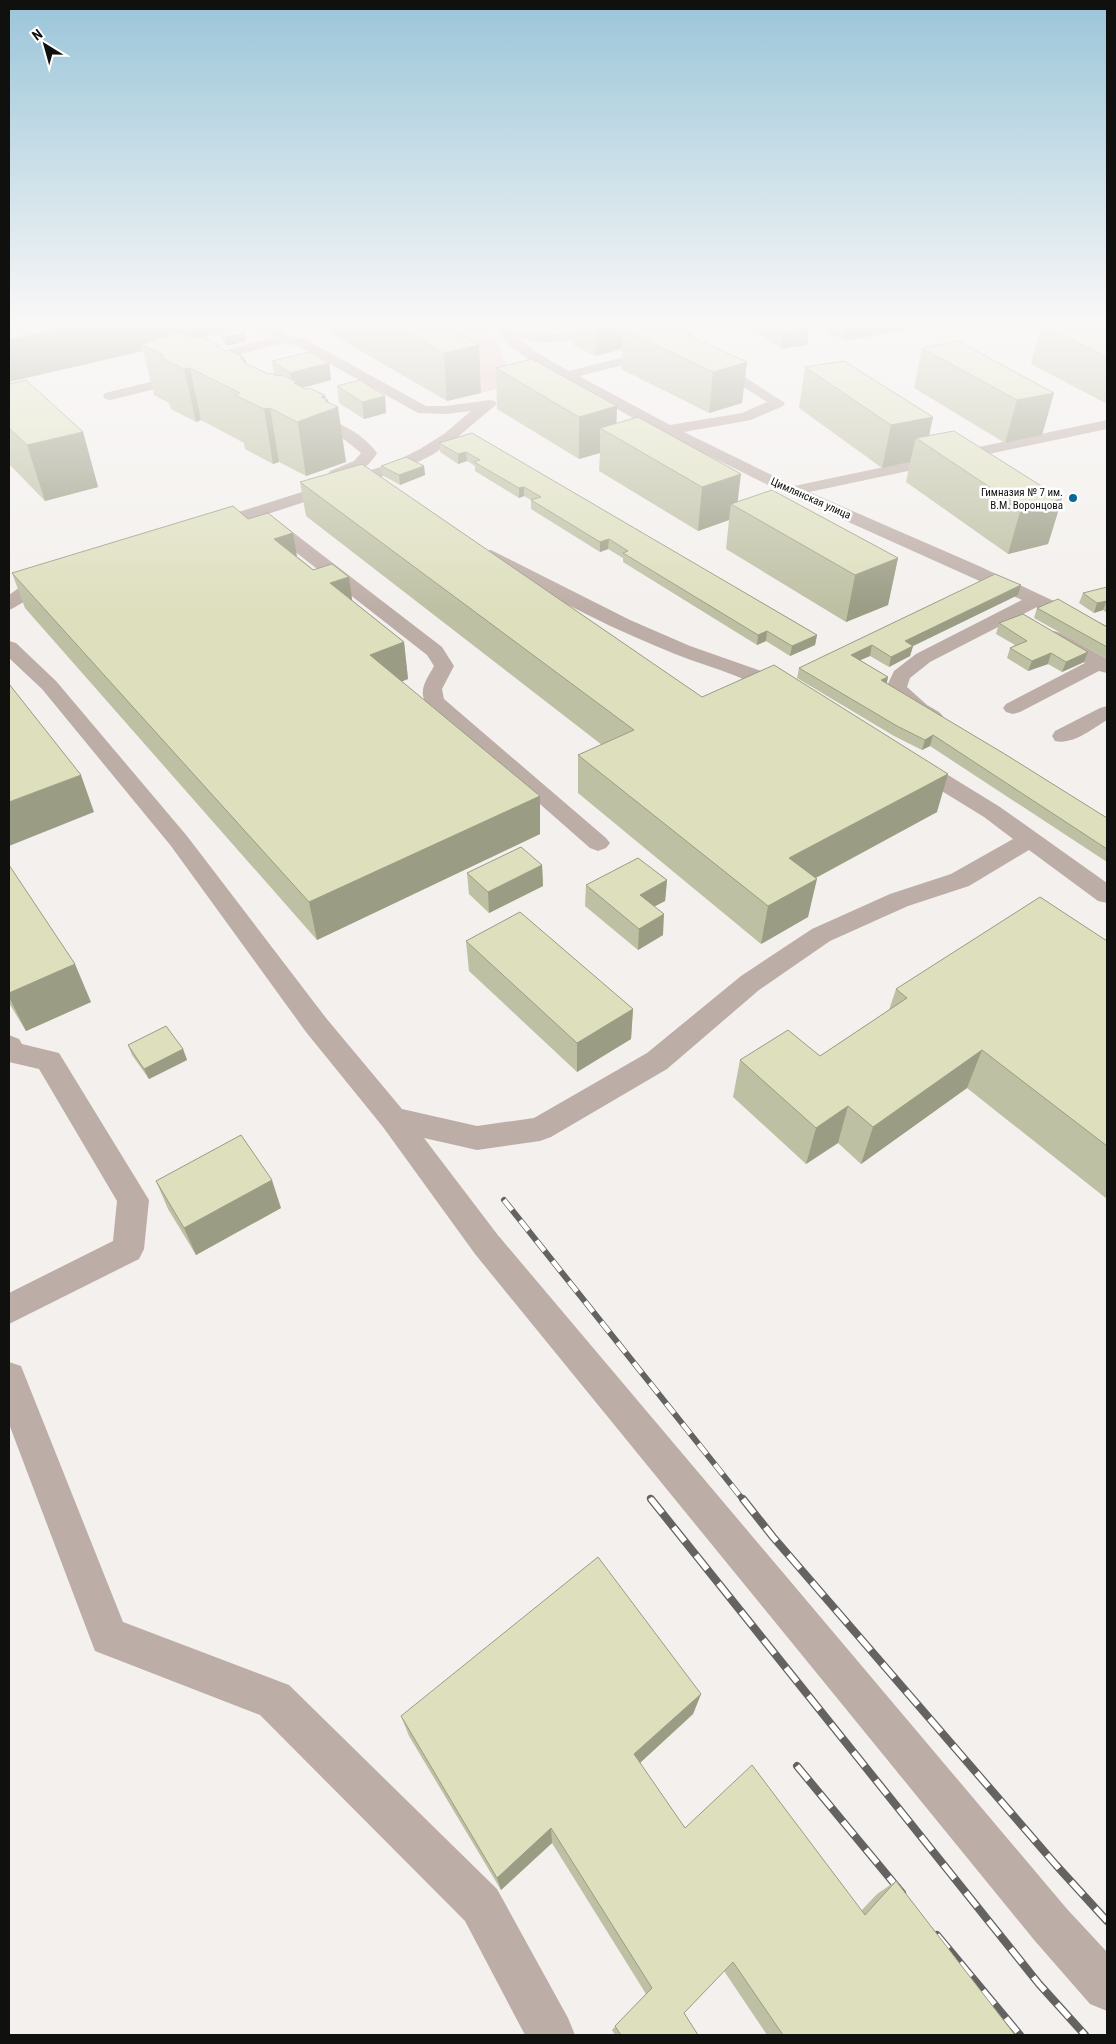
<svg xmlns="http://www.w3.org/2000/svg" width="1116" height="2044" viewBox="0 0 1116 2044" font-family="'Roboto Condensed',sans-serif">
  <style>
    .green { fill: #e8c5c7 }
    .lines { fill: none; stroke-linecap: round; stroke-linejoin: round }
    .path { stroke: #7c7b79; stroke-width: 2; stroke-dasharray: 1 2; stroke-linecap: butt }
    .minor { fill: #bdada7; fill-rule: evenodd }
    .rail-far1-casing { stroke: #646361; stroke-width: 6 }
    .rail-casing { stroke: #646361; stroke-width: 8 }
    .rail-far1 { stroke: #fff; stroke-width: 4.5; stroke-dasharray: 13; stroke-linecap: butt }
    .rail { stroke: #fff; stroke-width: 5.5; stroke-dasharray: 18; stroke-linecap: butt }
    .wall { fill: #bec0a3 }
    .shaded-wall { fill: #9b9c84 }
    .building { fill: #dddfbd; stroke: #9b9c84 }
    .poi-dot { fill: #086998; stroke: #fff; stroke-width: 2 }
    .labels { text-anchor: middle; stroke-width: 5; stroke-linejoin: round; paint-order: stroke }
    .far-poi-label { font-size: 11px; fill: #10100f; stroke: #fff; text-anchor: end }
    .far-street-label { font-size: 11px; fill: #10100f; stroke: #fff }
  </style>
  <rect width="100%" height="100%" fill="#f3f0ed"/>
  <path class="green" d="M359,325H487L500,347L508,372L496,389L481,393Z"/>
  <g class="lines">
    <path class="path" d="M449,330L480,344"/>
    <g class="minor">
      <path d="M251,325H268L288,336L307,340L426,406H446L490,400L495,401L497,404L454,440L432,455L402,470L216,531L210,532L204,531L201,527L204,523L390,464L420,449L444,434L471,411L446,414L418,413L298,346L284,343L242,354L197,379L110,400L105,399L103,396L105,393L187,373L232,348L272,338Z"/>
      <path d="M493,325H507L510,329L542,335L577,332L608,325H632L630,328L577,340L542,343L519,338L536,352L569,371L659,348L664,349L666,352L664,355L579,376L670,425L742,413L767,402L681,348L678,335L665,325H681L691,333L692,343L785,403L783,406L751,420L684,432L794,486L1107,420V429L809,492L979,566L1107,626V639L1037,607L930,662L910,678L907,687L927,705L939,712L943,716L939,720C920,725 896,703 886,688L894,671L916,654L1022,600L786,494L633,418L526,358L512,348Z"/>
      <path d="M1093,325H1107V332L1095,328Z"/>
      <path d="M309,413C333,418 363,433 377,453C369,468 348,482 330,477L328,474L330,471L354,461L361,453L345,440L304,420L302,417L304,414Z"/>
      <path d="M267,516L273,517L442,647L454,666L442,689L444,699L606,838L610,843L606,848L598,851L590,848L427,705C417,691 427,679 434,666L427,655L261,525L258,521L261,517Z"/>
      <path d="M491,550L630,620L690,646L764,672L792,686L795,690L792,694C776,698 752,682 736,676C716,668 695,662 675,654C609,628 546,595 485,559L482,555L485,551Z"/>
      <path d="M52,573L58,574L61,578C59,581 13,609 9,610V595L27,582Z"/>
      <path d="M1054,631L1061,633L1107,659V673L1099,671L1020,712L1013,714L1006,712L1003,708L1006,704L1085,663L1047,641L1044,637L1047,633Z"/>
      <path d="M9,641L16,643L56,681L187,836L326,1018L402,1109L477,1126L534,1118L647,1053L741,976L812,929L890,894L951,874L1013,839L984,817L906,769L903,764L906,759L914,757L922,759L1000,807L1107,883V903L1098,901L1029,850L969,886L908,906L830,941L759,990L667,1069L551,1137L540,1141L477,1150L424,1138L497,1234L1067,1909L1107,1952V2011L1090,2004L1035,1941L475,1254L383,1127L306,1032L171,846L42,689L9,658Z"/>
      <path d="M1107,706V720C1092,729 1073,745 1055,741L1052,736L1055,731L1100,708Z"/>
      <path d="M9,1035L19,1039L22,1044L59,1053L149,1200L144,1249L139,1259L9,1324V1293L113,1241L117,1201L39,1069L9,1062Z"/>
      <path d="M9,1362L21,1366L123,1622L289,1685L497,1889L568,2018L575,2035H525L465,1921L260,1715L95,1651L9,1424Z"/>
    </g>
    <g class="rail-far1-casing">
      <g id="rail-far1">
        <path d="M504,1200L744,1501"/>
        <path d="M650,1498L652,1501"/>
      </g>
    </g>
    <g class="rail-casing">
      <g id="rail">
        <path d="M651,1499L1039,1984L1085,2035"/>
        <path d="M743,1499L773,1537L1056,1865L1107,1921"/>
        <path d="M797,1766L902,1893"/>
        <path d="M937,1935L1020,2035"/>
      </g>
    </g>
    <use href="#rail-far1" class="rail-far1"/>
    <use href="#rail" class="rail"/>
  </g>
  <g class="wall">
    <path d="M9,325L225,332L200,338L226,351L244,357L246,364L268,374H274L272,361L329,363L331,380L302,388L326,399L329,403L346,462L306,476L279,462L273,464L245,449L244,443L201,420L196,422L171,409L169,403L154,395L143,351Z"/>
    <path d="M316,325H441L481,393L447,401Z"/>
    <path d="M550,325H678V331L747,362L742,403L709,413L621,369L622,349L596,356L573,345V327L552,329Z"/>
    <path d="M747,325H804L809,328L807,345L781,349Z"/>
    <path d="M828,325H906L905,330L844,341L827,332Z"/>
    <path d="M1041,325L1107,333V404L1031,364Z"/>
    <path d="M245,333L246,341L227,346L222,342L220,334Z"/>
    <path d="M922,348L1054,393L1042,435L1005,443L914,388Z"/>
    <path d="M805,367L933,417L929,436L1062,499L1048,544L1008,554L906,482L910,462L882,468L799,408Z"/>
    <path d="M496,368L617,406L616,424L738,502L898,558L888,605L846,622L726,549L729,520L698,531L599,471L600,453L579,459L497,409Z"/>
    <path d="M9,384L83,432L98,487L45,501L9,464Z"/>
    <path d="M337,386L385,396L386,413L364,419L339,403Z"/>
    <path d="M472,433L817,635L815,645L790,656L766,641L757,645L623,562V558L608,549L600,552L531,509V500L524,496L519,498L475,471V466L467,461L458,464L440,452L439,443Z"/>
    <path d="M381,466H424L425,475L400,485L382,475Z"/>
    <path d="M300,482L702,697L937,812L816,878L808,917L761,944L578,793V755L602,745L306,516Z"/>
    <path d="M298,557L404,642L408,679L402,681L540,834L317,940L25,608L12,573Z"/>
    <path d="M1021,585L1018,595L913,646L910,656L889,667L870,656L860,660L888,677L886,684L1107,818V862L930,746L922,750L894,736L797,678L799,668Z"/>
    <path d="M1107,587V613L1103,610L1094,613L1079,603L1083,593Z"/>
    <path d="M1037,608L1107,627V659L1034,618Z"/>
    <path d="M999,623L1088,652L1084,662L1062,672L1048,664L1028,671L1007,658L1010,648L1015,645L996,634Z"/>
    <path d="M9,865L91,1002L26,1031L9,1003Z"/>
    <path d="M542,865L543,886L489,913L469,894L467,873Z"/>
    <path d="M667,880L665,901L655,906L663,935L638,950L585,906L586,885Z"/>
    <path d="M466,941L633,1009L631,1039L577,1072L469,971Z"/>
    <path d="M1107,941V1199L967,1088L861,1164L838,1143L806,1164L733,1097L740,1060L820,1056L889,1010L896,989Z"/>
    <path d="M128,1045L183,1049L187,1060L149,1079L132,1055Z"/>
    <path d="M156,1181L281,1208L196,1255L168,1209Z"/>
    <path d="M701,1694L693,1714L640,1763L685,1828L861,1911L877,1894L896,1881L1015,2035H767L724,1971L684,2013L698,2035H615L612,2030L646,1994L552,1843L501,1890L409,1736L401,1716Z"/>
  </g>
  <g class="shaded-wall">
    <path d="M76,325H224L225,332L152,349L141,344L143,351L9,382V340Z"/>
    <path d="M552,325H573V327L552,329Z"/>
    <path d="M597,325H678V334L623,329L622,349L596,356Z"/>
    <path d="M846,325H906L905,330L844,341Z"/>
    <path d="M809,328L807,345L781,349L784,332Z"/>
    <path d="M245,333L246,341L227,346L226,337Z"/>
    <path d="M479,345L481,393L447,401L444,353Z"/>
    <path d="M747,362L742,403L709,413L713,372Z"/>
    <path d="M329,363L331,380L298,389L321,397L325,395L326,401L328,400L330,411L338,407L346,462L306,476L290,373Z"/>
    <path d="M190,368L201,420L196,422L184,369Z"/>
    <path d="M1054,393L1042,435L1005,443L1017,400Z"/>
    <path d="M385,396L386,413L364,419L362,402Z"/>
    <path d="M617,406L616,437L600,428V453L579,459V417Z"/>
    <path d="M270,408L279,462L273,464L264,409Z"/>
    <path d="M933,417L927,445L916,438L910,462L882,468L891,425Z"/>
    <path d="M83,432L98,487L45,501L27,445Z"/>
    <path d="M466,452L467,461L458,464V454Z"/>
    <path d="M424,466L425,475L400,485L399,475Z"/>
    <path d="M741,474L737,507L731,504L729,520L698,531L702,487Z"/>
    <path d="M524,487V496L519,498V488Z"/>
    <path d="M1062,499L1048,544L1008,554L1021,508Z"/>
    <path d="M293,533L299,568L274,539Z"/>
    <path d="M609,539L608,549L600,552V542Z"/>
    <path d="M898,558L888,605L846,622L855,575Z"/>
    <path d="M349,577L354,613L330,583Z"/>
    <path d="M1021,585L1018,595L913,646L910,656L889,667L891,657L905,641Z"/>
    <path d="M1107,600L1103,610L1094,613L1097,603Z"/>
    <path d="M767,631L766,641L757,645L758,635Z"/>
    <path d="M817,635L815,645L790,656L792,646Z"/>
    <path d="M404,642L408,679L375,692L370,655Z"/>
    <path d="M872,645L870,656L849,665L851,655Z"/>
    <path d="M1088,652L1084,662L1062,672L1066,662Z"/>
    <path d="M1051,653L1048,664L1028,671L1032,661Z"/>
    <path d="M888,677L886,687L881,680Z"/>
    <path d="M933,735L930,746L922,750L925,740Z"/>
    <path d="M948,774L937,812L782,896L789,858Z"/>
    <path d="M81,775L94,812L9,846V802Z"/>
    <path d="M540,796V834L317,940L309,902Z"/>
    <path d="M542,865L543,886L489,913L488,892Z"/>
    <path d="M817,879L808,917L761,944L768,906Z"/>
    <path d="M667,880L665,901L638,915L640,895Z"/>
    <path d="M664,914L663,935L638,950L639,929Z"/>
    <path d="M75,964L91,1002L26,1031L9,997V993Z"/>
    <path d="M633,1009L631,1039L577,1072V1043Z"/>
    <path d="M183,1049L187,1060L149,1079L144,1069Z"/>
    <path d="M982,1050L967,1088L861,1164L873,1127Z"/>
    <path d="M848,1106L838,1143L806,1164L816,1128Z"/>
    <path d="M272,1180L281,1208L196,1255L184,1228Z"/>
    <path d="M701,1694L693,1714L630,1772L634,1754Z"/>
    <path d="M551,1828L552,1843L501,1890L497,1878Z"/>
  </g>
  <g class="building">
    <path d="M9,325H76L9,340Z"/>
    <path d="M393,325H441L479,345L444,353Z"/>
    <path d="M639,325H665L747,362L713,372L623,329Z"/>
    <path d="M773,325H804L809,328L784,332Z"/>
    <path d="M1042,325H1090L1107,333V357Z"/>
    <path d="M239,329L245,333L226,337L220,334Z"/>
    <path d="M181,332L191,337L205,338L219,345L215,346L226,351L229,350L244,357L240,358L246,361L243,362L268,374L271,373L277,376L281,375L297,382L294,383L305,389L309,388L325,395L321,397L328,400L325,401L338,407L297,422L270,408L264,409L235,395L240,393L190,368L184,369L159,356L164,355L141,344Z"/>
    <path d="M958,341L1054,393L1017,400L922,348Z"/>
    <path d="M310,352L329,363L290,373L272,361Z"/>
    <path d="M532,359L617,406L579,417L496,368Z"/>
    <path d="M844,361L933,417L891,425L805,367Z"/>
    <path d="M26,380L83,432L27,445L9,428V384Z"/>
    <path d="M360,380L385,396L362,402L337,386Z"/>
    <path d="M638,417L741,474L702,487L600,428Z"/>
    <path d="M954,431L1062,499L1021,508L916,438Z"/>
    <path d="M472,433L817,635L792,646L767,631L758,635L623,553L628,551L609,539L600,542L531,500L541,497L524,487L519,488L474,462L480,460L466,452L458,454L439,443Z"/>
    <path d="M406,457L424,466L399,475L381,466Z"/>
    <path d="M362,464L702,697L774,665L948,774L789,858L817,879L768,906L578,755L634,730L300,482Z"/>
    <path d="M772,490L898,558L855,575L731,504Z"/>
    <path d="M233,506L248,519L268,513L293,533L274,539L313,570L332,564L349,577L330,583L404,642L370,655L540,796L309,902L12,573Z"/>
    <path d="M995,574L1021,585L905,641L913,646L891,657L872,645L851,655L888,677L881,680L1008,756L1107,818V849L933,735L925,740L897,726L799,668Z"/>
    <path d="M1107,587V601L1097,603L1083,593Z"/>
    <path d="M1058,599L1107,627V647L1037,608Z"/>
    <path d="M1023,614L1088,652L1066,662L1051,653L1032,661L1010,648L1027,641L999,623Z"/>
    <path d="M9,684L81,775L9,802Z"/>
    <path d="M521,847L542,865L488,892L467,873Z"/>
    <path d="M638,858L667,880L640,895L664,914L639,929L586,885Z"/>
    <path d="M9,865L75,964L9,993Z"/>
    <path d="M1040,897L1107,941V1146L982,1050L873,1127L848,1106L816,1128L740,1060L788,1030L820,1056L907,998L896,989Z"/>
    <path d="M520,912L633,1009L577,1043L466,941Z"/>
    <path d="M166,1026L183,1049L144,1069L128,1045Z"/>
    <path d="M241,1135L272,1180L184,1228L156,1181Z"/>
    <path d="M598,1557L701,1694L634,1754L685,1828L752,1765L865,1915L896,1881L1015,2035H783L733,1962L684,2013L698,2035H621L615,2026L652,1988L551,1828L497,1878L401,1716Z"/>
  </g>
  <linearGradient id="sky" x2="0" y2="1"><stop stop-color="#9ac5d9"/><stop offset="0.53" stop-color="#faf8f7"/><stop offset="1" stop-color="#faf8f7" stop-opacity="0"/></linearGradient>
  <rect width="1116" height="611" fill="url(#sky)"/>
  <circle class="poi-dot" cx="1073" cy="498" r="5"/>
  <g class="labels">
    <g class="far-poi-label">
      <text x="1063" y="496">Гимназия № 7 им.<tspan x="1063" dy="13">В.М. Воронцова</tspan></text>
    </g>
    <g class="far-street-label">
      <text transform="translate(811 498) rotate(24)" y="4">Цимлянская улица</text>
    </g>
  </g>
  <rect width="1116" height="2044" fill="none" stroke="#10100f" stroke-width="20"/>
  <g transform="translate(45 45) rotate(323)" stroke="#ffffff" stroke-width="4" paint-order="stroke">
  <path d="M0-4L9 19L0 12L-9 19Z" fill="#10100f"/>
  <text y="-8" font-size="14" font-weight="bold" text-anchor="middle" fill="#10100f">N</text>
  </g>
</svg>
